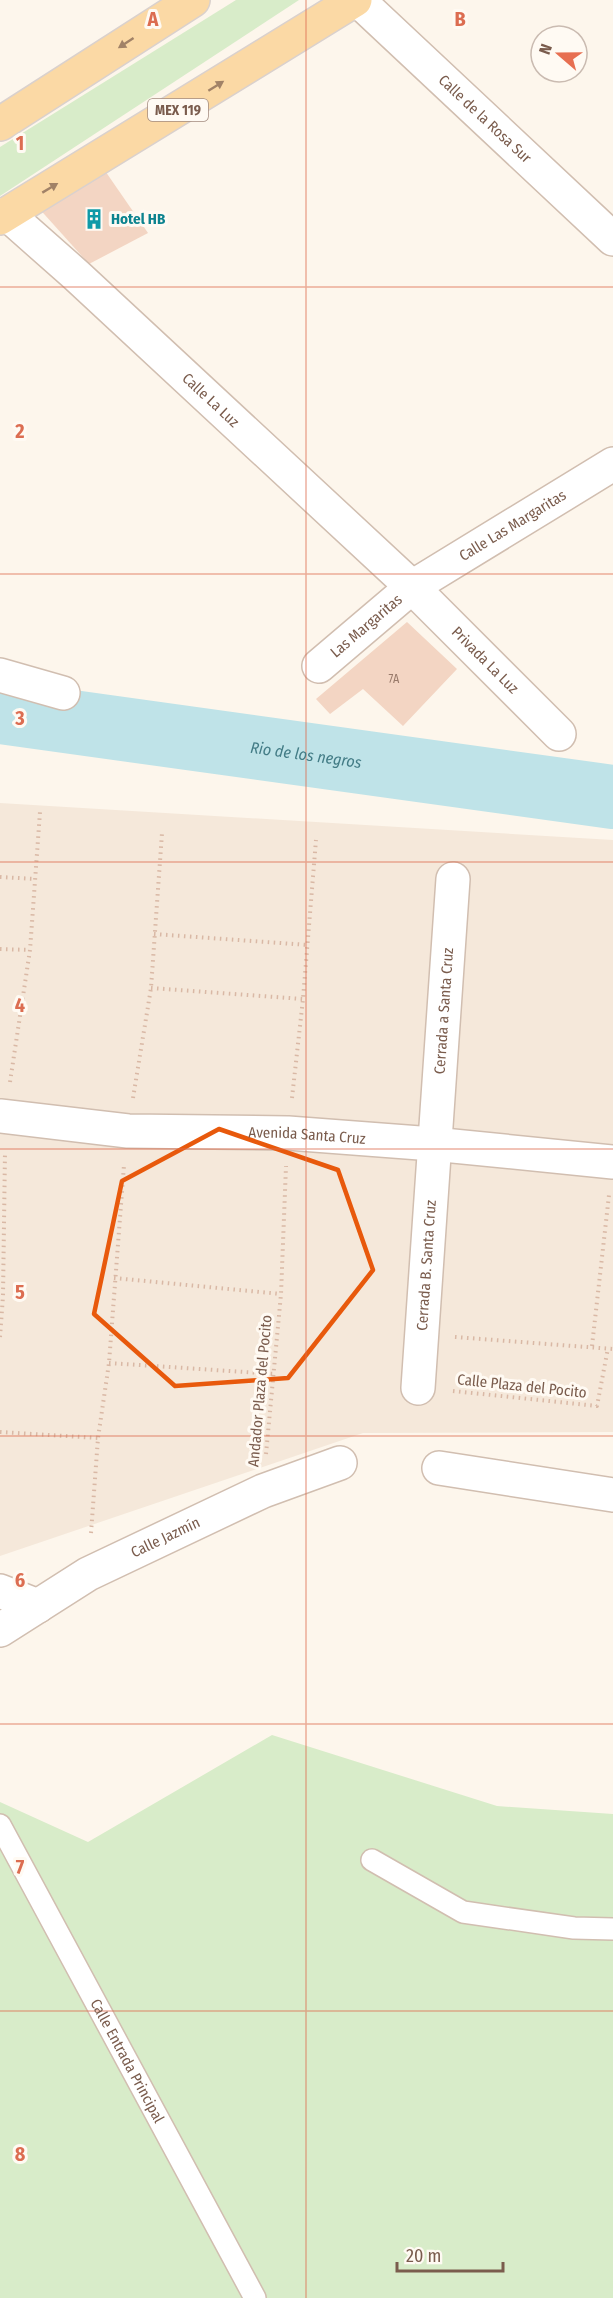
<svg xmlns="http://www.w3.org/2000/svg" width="613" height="2298" viewBox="0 0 613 2298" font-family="'Fira Sans Condensed',sans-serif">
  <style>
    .residential { fill: #f5e8da }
    .green { fill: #d8ecc9 }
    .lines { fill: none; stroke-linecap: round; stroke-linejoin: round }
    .river { stroke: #bfe3e8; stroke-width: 64 }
    .building { fill: #f3d5c3 }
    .lane-casing { stroke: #d1beb0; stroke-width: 24 }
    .street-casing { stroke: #d1beb0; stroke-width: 36 }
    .primary-casing { stroke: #dad1cd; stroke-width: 36 }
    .path { stroke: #d9b8a5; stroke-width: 4; stroke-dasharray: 1.5 4.5; stroke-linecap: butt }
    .lane { stroke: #fff; stroke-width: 21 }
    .street { stroke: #fff; stroke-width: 33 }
    .primary { stroke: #fbd9a5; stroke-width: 33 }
    .oneway { fill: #a18267 }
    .marked { fill: none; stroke: #e8590c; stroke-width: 4.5; stroke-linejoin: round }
    .grid { fill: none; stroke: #dc6d51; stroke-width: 1.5; stroke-opacity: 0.55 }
    .labels { text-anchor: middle; stroke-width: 6; stroke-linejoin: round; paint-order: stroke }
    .number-label { font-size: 12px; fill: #987a6a }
    .shield { fill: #fffaf3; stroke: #a28b7f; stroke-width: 1.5 }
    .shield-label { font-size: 14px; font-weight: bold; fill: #7a5c4d }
    .street-label { font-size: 15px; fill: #7a5c4d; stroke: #fffaf3 }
    .culture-label { font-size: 15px; font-weight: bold; fill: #0d838f; stroke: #fffaf3; text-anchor: start }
    .water-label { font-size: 16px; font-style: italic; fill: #437c86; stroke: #fffaf3 }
    .grid-label { font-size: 20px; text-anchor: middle; font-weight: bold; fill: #dc6d51; stroke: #fffaf3; stroke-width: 6; stroke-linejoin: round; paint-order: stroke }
  </style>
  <rect width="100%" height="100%" fill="#fdf6ec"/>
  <path class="residential" d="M0,803L613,840V1432L363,1433L0,1556Z"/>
  <g class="green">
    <path d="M236,0H299L0,196V147Z"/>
    <path d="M272,1735L497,1806L613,1814V2298H0V1802L88,1842Z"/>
  </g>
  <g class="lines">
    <path class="river" id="s1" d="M0,712L613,797"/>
  </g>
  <g class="building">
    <path d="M101,165L148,233L89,264L36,205Z"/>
    <path d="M407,622L457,669L403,726L363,689L330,714L316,699Z"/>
  </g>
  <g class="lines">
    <g class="lane-casing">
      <g id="lane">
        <path id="s2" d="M0,1825L255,2298"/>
        <path d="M372,1860L463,1912L574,1928L613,1929"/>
      </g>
    </g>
    <g class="street-casing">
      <g id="street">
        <path id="s3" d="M358,0L613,239"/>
        <path id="s4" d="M7,214L76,275L412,587L559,734"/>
        <path id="s5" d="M319,666L412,587L613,464"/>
        <path d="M0,675L63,693"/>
        <path id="s6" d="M0,1116L128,1131L288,1133L433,1144L613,1162"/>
        <path id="s7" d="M418,1388L453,879"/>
        <path d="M439,1468L613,1495"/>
        <path d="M0,1591L38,1606"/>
        <path id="s8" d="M0,1630L88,1574L263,1491L340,1463"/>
      </g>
    </g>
    <g class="primary-casing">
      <g id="primary">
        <path d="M0,124L193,0"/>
        <path d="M0,218L355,0"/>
      </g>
    </g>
    <g class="path">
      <path d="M0,877L35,879"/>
      <path d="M154,934L308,945"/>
      <path d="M0,949L30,950"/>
      <path d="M151,988L303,999"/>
      <path d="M10,1082L30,950L40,812"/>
      <path d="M133,1098L151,988L162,833"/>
      <path d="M292,1098L303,999L316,840"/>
      <path d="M114,1278L281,1294"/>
      <path d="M0,1337L3,1296L5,1152"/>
      <path d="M455,1337L613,1349"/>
      <path d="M592,1346L609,1195"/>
      <path d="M109,1363L275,1374"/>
      <path d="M453,1391L597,1406L608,1348"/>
      <path d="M0,1432L98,1438"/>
      <path d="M266,1454L281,1294L286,1166"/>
      <path d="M91,1533L98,1438L109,1363L124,1165"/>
    </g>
    <use href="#lane" class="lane"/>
    <use href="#street" class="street"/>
    <use href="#primary" class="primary"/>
  </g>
  <defs><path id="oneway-solid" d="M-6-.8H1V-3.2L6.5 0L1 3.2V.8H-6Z" transform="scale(1.5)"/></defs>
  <g class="oneway">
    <use href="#oneway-solid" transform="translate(126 43) rotate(147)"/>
    <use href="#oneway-solid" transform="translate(216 86) rotate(-32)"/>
    <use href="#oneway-solid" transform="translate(50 188) rotate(-31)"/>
  </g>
  <path class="marked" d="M219,1129L338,1170L373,1270L288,1378L175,1386L94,1314L122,1181Z"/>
  <path class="grid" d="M306,0V2298M0,287H613M0,574H613M0,862H613M0,1149H613M0,1436H613M0,1724H613M0,2011H613"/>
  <defs>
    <g id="building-bare" transform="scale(1.62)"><path d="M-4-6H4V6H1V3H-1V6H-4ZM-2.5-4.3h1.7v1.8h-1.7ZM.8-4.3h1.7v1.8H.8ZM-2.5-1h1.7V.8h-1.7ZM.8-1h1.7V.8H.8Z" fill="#0f9aa8" stroke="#fffaf3" stroke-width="2.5" paint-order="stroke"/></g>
  </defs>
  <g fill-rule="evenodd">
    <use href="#building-bare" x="94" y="219"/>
  </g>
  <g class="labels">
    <g class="number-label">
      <text x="394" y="683">7A</text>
    </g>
    <rect class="shield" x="148" y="99" width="60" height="22" rx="4.5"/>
    <g class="shield-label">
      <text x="178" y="115">MEX 119</text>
    </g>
    <g class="street-label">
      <text dy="5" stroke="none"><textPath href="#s3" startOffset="174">Calle de la Rosa Sur</textPath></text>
      <text dy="5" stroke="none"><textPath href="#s4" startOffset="276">Calle La Luz</textPath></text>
      <text dy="5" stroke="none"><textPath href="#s5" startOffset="240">Calle Las Margaritas</textPath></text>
      <text dy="5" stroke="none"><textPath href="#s5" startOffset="62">Las Margaritas</textPath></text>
      <text dy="5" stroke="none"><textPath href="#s4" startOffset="654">Privada La Luz</textPath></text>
      <text dy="5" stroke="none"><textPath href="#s7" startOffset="378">Cerrada a Santa Cruz</textPath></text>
      <text dy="5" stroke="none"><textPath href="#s6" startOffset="308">Avenida Santa Cruz</textPath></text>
      <text dy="5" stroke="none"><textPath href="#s7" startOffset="123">Cerrada B. Santa Cruz</textPath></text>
      <text transform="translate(522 1386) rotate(6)" y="5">Calle Plaza del Pocito</text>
      <text transform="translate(260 1391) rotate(-85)" y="5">Andador Plaza del Pocito</text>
      <text dy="5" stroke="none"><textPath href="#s8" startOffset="190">Calle Jazmín</textPath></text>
      <text dy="5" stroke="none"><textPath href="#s2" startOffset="268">Calle Entrada Principal</textPath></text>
    </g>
    <g class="culture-label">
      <text x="111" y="224">Hotel HB</text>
    </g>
    <g class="water-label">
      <text dy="6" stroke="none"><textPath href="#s1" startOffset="309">Rio de los negros</textPath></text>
    </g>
  </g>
  <g class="grid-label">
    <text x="153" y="26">A</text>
    <text x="460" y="26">B</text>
    <text x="20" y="150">1</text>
    <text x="20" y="438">2</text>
    <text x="20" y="725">3</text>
    <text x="20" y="1012">4</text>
    <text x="20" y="1299">5</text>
    <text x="20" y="1587">6</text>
    <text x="20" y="1874">7</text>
    <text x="20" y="2161">8</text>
  </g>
  <g transform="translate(559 54) rotate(290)"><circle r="28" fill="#fffaf3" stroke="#cabbb1" stroke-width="1.5"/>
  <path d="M0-4.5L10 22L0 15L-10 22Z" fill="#e76f51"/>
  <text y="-9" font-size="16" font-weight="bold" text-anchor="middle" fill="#7a5c4d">N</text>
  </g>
  <path d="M397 2262v9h106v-9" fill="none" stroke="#7a5c4d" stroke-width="3"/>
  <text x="406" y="2262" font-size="18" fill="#7a5c4d" stroke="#fffaf3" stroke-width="4.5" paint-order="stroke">20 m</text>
</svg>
